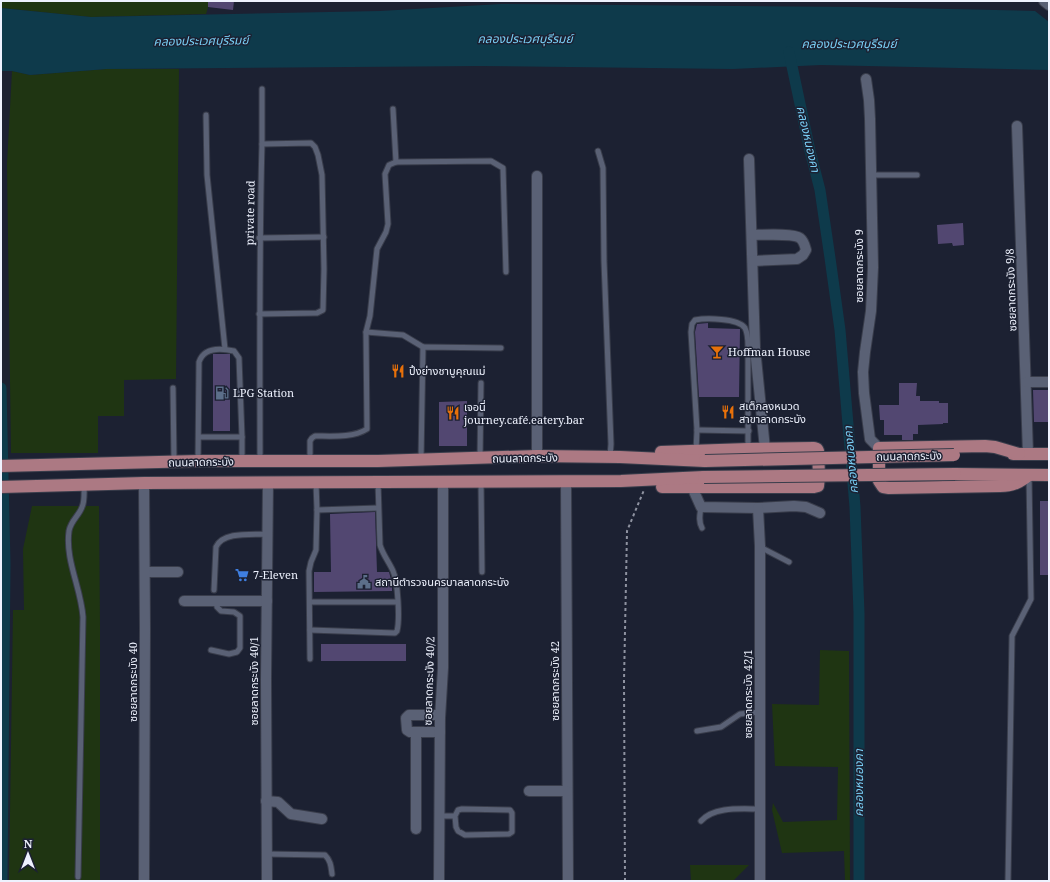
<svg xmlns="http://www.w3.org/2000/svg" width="1050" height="882" viewBox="0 0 1050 882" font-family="'Noto Serif','Noto Sans Thai',serif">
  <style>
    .green { fill: #1f3512 }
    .water { fill: #0e3a4b }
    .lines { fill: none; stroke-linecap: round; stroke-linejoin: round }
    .canal { stroke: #0e3a4b; stroke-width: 11 }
    .building { fill: #524771 }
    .lane-casing { stroke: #393d4b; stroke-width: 7 }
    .street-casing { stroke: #393d4b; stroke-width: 12 }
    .primary-casing { stroke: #393d4b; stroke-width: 14 }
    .path { stroke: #8f93a1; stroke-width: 2; stroke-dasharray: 3 3; stroke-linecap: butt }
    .lane { stroke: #5a6175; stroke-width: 5 }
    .street { stroke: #5a6175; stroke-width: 10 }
    .primary { stroke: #ac7983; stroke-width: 12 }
    .primary-bridge-casing { stroke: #393d4b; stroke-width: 14; stroke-linecap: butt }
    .primary-bridge { stroke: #ac7983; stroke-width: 12 }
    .labels { text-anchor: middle; stroke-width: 3; stroke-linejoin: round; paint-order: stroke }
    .street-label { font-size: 11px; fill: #eef2fe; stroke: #1c2132 }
    .poi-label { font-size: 11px; fill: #eef2fe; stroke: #1c2132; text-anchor: start }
    .water-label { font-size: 12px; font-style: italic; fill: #78cef4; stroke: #1c2132 }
  </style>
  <rect width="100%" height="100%" fill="#1c2132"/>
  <g class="green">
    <path d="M1,1H210L206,14L91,17L1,8Z"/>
    <path d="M106,69H179L176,379L124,380V416H98V453H11L7,164L12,71L30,75Z"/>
    <path d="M32,506H99L100,626V881H9L13,610H24L23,549Z"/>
    <path d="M820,650L849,651L850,881H845L844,851L782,853L772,810L773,803L783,822L837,820L838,767L775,766L772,704L819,705Z"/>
    <path d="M690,865H749L733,881H691Z"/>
  </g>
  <path class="water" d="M501,4L857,7L1035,11L1049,22V70L821,65L733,69L479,66L107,69L30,75L12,71H1V8L91,17L380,11Z"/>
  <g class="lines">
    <g class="canal">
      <path d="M789,52L810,151L820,190L830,258L840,330L855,507L859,613V881"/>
      <path d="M1,388L5,564L2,881"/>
    </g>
  </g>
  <g class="building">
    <path d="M208,1H234L233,10L208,7Z"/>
    <path d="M963,223L964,245L953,246L952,243L938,244L937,225Z"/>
    <path d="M708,323V328L740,329L739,397H699L695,332L697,324Z"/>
    <rect x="213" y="354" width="17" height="77"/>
    <path d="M899,383H917L916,396H920V401H939V403H948V423H943V424L918,425V434H913V440H902V435H884V420H880L879,405H899Z"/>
    <path d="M1033,390H1049V422H1034Z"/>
    <path d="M467,401V446H439V402Z"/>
    <rect x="1040" y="501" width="9" height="74"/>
    <path d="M375,512L377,572H389L392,583V591L314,592V572H331L330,514Z"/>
    <rect x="321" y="644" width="85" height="17"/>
  </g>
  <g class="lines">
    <g class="lane-casing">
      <g id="lane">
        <path d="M262,89V144"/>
        <path d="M393,109L396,162"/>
        <path d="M206,115L207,175L225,349"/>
        <path d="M598,151L603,168L604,261L611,444L610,457"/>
        <path d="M871,175H917"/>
        <path d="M259,238L324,237"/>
        <path d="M259,314L317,313L323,310L324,269L322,175L318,155L315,147L311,143L262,144C259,250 260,355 260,461"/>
        <path d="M366,332L403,335L423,347"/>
        <path d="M173,388L174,461"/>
        <path d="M697,430L749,431"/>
        <path d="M199,437H242"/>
        <path d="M696,451L697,430L691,332L692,324L695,320C706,318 738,318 745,328C748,334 748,341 748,347V448"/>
        <path d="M480,458L481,383"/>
        <path d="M421,459L423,347L501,348"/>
        <path d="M198,460L199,362C204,347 221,348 234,351L239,358L242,437V461"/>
        <path d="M310,461V441L312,438L315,436C331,436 353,438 367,429L366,332L370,316L377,249L386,232L388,224L385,174L389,165L396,162L491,161L503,168L506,272"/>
        <path d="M481,482L482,572"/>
        <path d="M701,507C700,514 698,521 702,528"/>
        <path d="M317,510L378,508"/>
        <path d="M760,547L789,562"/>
        <path d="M214,590L216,547C223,531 253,535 268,534"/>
        <path d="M310,602H397"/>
        <path d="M310,630L395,633L397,631C400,619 398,582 393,571C389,562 383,555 380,545L378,482"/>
        <path d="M211,650L229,654L237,652L240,648V616L234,612L221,611L217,607L216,601"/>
        <path d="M310,659L309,571L311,562L316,550L317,510L316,483"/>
        <path d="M697,731L721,727L740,714L760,712"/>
        <path d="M439,816H455L458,810L462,809L510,810L512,813V832L509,834L465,835L458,831L456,827L455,816"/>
        <path d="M701,821C714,806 742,809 760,809"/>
        <path d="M266,854L325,855C331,861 331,867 332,874"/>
        <path d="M78,877L83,617C81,588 65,560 69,531C71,520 79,516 82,507C85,501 84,491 84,485"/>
        <path d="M1008,881L1012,636L1031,599L1029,476"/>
      </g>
    </g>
    <g class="street-casing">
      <g id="street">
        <path d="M1044,1L1049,5"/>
        <path d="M866,79L869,100L870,119L873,267L871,311L865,352L863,372L864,393L870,439L879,448"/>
        <path d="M1017,126L1028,454"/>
        <path d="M749,159L755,348L765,449"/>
        <path d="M752,235C761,235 793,233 800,238C804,241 805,246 806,250L803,255L797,259L753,261"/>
        <path d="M1026,382H1049"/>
        <path d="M537,456V176"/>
        <path d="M566,481L568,881"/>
        <path d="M692,487L701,507L758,508L794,506L806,507L820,513"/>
        <path d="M758,508L760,546V881"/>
        <path d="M145,572H178"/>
        <path d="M184,601H267"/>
        <path d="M416,732V829"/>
        <path d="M440,732H410L407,730L406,718L409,715H440"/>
        <path d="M529,791H567"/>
        <path d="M266,801L278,802L291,814L322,819"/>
        <path d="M144,881L145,629L144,483"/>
        <path d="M267,881L266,679L268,482"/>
        <path d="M439,881L440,718L443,668V482"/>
      </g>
    </g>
    <g class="primary-casing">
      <g id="primary">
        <path d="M661,452L748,449L814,448L817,449L818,451C818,462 820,475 818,486L814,487H662"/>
        <path d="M1013,454H1049"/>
        <path d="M1019,454L995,447L985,446L879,448V481L883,487L889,488L1000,486C1013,486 1020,482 1029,475"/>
        <path d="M1,466L198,461H378L537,456L620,457L705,461"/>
        <path d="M955,474L1049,475"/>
        <path d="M1,487L144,483L621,481L704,477"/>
      </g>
    </g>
    <path class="path" d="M625,881L624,681L627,531L644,490"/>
    <use href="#lane" class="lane"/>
    <use href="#street" class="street"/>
    <use href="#primary" class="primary"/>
    <g class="primary-bridge-casing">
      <g id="primary-bridge">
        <path d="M705,461L954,455"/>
        <path d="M704,477L955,474"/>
      </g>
    </g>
    <use href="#primary-bridge" class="primary-bridge"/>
  </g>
  <defs>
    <g id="bar-bare" transform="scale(1.08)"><path d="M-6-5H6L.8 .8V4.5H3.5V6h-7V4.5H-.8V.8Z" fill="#e8710a" stroke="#1c2132" stroke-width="2.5" paint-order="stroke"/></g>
    <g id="restaurant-bare" transform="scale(1.08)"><path d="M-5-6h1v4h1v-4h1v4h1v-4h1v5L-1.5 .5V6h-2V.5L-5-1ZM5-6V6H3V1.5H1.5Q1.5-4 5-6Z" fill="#e8710a" stroke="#1c2132" stroke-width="2.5" paint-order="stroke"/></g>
    <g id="fuel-bare" transform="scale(1.08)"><path d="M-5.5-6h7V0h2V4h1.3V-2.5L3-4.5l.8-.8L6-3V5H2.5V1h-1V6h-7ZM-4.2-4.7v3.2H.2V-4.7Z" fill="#5c6f8a" stroke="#1c2132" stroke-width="2.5" paint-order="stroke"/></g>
    <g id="supermarket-bare" transform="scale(1.08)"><path d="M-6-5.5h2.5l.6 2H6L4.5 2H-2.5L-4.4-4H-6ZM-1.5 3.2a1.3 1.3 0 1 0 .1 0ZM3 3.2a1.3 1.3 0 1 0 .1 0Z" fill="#3f7fe0" stroke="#1c2132" stroke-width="2.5" paint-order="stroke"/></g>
    <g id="civic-bare" transform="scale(1.08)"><path d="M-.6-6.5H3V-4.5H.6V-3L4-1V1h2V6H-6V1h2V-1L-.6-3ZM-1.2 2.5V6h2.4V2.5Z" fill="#5c6f8a" stroke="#1c2132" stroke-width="2.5" paint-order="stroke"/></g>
  </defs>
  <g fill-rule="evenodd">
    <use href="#bar-bare" x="717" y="352"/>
    <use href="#restaurant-bare" x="398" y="371"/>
    <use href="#fuel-bare" x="222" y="393"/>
    <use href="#restaurant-bare" x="728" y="412"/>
    <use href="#restaurant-bare" x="453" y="413"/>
    <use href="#supermarket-bare" x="242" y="575"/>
    <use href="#civic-bare" x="364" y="582"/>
  </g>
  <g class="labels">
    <g class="street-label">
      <text transform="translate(250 213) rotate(-89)" y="4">private road</text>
      <text transform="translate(859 266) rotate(-90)" y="4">ซอยลาดกระบัง 9</text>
      <text transform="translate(1011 290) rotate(-92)" y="4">ซอยลาดกระบัง 9/8</text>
      <text transform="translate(909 456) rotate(-1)" y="4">ถนนลาดกระบัง</text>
      <text transform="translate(525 458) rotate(-1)" y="4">ถนนลาดกระบัง</text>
      <text transform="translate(201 462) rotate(-1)" y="4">ถนนลาดกระบัง</text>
      <text transform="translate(254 681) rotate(-90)" y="4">ซอยลาดกระบัง 40/1</text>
      <text transform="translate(429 681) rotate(-88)" y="4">ซอยลาดกระบัง 40/2</text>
      <text transform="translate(555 681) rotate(-90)" y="4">ซอยลาดกระบัง 42</text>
      <text transform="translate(133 682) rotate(-90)" y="4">ซอยลาดกระบัง 40</text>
      <text transform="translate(748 694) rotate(-90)" y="4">ซอยลาดกระบัง 42/1</text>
    </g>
    <g class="poi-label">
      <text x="728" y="356">Hoffman House</text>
      <text x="409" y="375">ปิ้งย่างชาบูคุณแม่</text>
      <text x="233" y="397">LPG Station</text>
      <text x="739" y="410">สเต็กลุงหนวด<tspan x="739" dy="13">สาขาลาดกระบัง</tspan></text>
      <text x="464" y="411">เจอนี่<tspan x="464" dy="13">journey.café.eatery.bar</tspan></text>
      <text x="253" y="579">7-Eleven</text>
      <text x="375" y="586">สถานีตำรวจนครบาลลาดกระบัง</text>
    </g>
    <g class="water-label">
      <text x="525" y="43">คลองประเวศบุรีรมย์</text>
      <text transform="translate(201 41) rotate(-1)" y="4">คลองประเวศบุรีรมย์</text>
      <text x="849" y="48">คลองประเวศบุรีรมย์</text>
      <text transform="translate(808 139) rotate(77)" y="4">คลองหนองคา</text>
      <text transform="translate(851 460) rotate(-95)" y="4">คลองหนองคา</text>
      <text transform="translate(859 783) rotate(-90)" y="4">คลองหนองคา</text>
    </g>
  </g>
  <rect width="1050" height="882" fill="none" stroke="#eef2fe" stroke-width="4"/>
  <g transform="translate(28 854)" stroke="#1c2132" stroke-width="3" paint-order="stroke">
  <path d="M0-3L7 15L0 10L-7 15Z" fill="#eef2fe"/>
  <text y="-6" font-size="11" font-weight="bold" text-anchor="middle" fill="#eef2fe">N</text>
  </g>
</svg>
